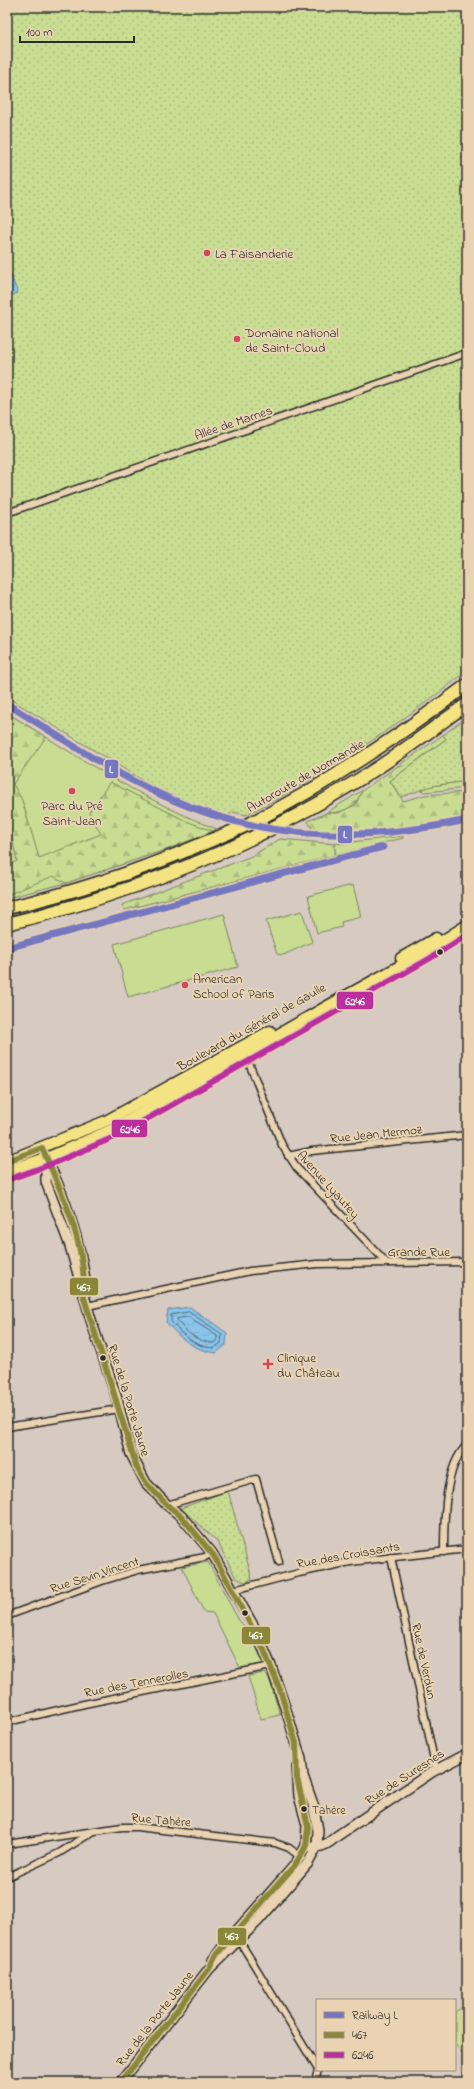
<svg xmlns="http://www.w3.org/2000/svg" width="474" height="2089" viewBox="0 0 474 2089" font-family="'Indie Flower',sans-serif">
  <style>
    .grass { fill: #c8dd92; stroke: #7a845e }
    .forest { fill: url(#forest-firs); stroke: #7a845e }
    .park { fill: url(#park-dots); stroke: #7a845e }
    .water { fill: url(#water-waves); stroke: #65879e }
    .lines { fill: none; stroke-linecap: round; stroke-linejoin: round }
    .shore { stroke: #516977; stroke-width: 1 }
    .street-casing { stroke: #2b2b2b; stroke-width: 9 }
    .secondary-casing { stroke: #2b2b2b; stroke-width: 12 }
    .primary-casing { stroke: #2b2b2b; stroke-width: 13 }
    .highway-casing { stroke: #2b2b2b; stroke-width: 15 }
    .street { stroke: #e9d3b2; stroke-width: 6 }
    .secondary { stroke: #e9d3b2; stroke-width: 9 }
    .primary { stroke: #f4e382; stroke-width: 10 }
    .highway { stroke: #f4e382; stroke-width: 12 }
    .bus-1-casing { stroke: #e9d3b2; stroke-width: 9 }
    .bus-2-casing { stroke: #e9d3b2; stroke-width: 9 }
    .bus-1 { stroke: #8a8838; stroke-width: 6 }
    .bus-2 { stroke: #bb2e9e; stroke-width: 6 }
    .rail-1-casing { stroke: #e9d3b2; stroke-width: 10 }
    .rail-1 { stroke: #7577c0; stroke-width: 7 }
    .poi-dot { fill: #d1495b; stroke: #e9d3b2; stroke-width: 1.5 }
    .bus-dot { fill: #2b2b2b; stroke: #e9d3b2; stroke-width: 1.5 }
    .labels { text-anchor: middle; stroke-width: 4; stroke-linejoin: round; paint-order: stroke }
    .bus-label { font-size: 12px; fill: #2b2b2b; stroke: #e9d3b2; text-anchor: start }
    .poi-label { font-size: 13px; fill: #2b2b2b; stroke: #e9d3b2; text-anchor: start }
    .street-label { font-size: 13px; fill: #2b2b2b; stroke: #e9d3b2 }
    .line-badge { stroke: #e9d3b2; stroke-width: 1.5 }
    .badge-label { font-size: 11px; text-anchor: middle; font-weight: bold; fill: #fff }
  </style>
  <defs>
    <pattern id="forest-firs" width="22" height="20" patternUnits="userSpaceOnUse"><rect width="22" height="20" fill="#c8dd92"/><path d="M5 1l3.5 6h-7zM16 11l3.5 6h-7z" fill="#acbe7e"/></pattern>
    <pattern id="park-dots" width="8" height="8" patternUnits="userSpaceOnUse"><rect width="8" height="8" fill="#c8dd92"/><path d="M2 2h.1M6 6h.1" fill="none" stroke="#acbe7e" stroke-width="1.8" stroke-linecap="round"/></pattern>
    <pattern id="water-waves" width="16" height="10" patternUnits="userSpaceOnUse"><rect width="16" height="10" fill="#8bc5ea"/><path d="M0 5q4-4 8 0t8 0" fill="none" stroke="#78a9c9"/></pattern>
  </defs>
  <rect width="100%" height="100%" fill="#d6cac1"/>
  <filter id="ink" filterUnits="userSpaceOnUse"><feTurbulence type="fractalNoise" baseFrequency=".025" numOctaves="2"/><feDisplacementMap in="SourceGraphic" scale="8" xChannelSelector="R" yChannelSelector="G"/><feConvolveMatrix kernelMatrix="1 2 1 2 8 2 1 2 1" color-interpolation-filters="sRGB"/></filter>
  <g filter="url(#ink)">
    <g class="grass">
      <path d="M7,713C76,755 141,800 217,829L168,849L66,883L7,898Z"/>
      <path d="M467,781V788L425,792L420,790L432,786Z"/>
      <path d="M363,790C355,807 345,813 326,813Z"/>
      <path d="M403,836V838L335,855V844Z"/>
      <path d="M353,885L361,917L341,922L342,927L317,933L308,896Z"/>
      <path d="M302,911L312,942L283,955L277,954L266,921Z"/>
      <path d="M224,914L238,967L128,997L114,944Z"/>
      <path d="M208,1562L238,1619L249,1632L263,1662L262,1664L240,1668L213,1613L204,1612L182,1567Z"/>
      <path d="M265,1673L269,1678L280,1715L261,1719L248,1676Z"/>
      <path d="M467,2004V2060L455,2043V2012Z"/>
    </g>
    <g class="forest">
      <path d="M7,713L46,737L13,784L22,800L39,858L101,834L89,812L110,782L186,821L213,831L168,849L66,883L53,876L7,895V866L17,861L7,815Z"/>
      <path d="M443,735L447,738L390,781L403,801L425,795L467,792V815C417,829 364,832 313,831L308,821L326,813H338L355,805L363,790Z"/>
      <path d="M280,839L335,844V855L124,910L122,905L252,856Z"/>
    </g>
    <g class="park">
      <path d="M7,7H467V671C397,726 325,775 246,815L233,812L227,816L207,810L152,786L7,697Z"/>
      <path d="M467,717V781L432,786L401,797L390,781L446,739L443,735Z"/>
      <path d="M228,1491L252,1579L245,1582L236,1578L217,1541L181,1508Z"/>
    </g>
    <g class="water">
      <path d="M7,266L18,293L7,297Z"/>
      <path d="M190,1307L227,1333L226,1345L216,1353C193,1350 180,1338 166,1322L168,1310Z"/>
    </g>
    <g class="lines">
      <g class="shore">
        <path d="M189,1312L222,1334L221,1343L214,1348C195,1347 182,1335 171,1321V1315Z"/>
        <path d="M188,1317L217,1336V1340L213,1343C199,1342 183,1332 177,1319Z"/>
      </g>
      <g class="street-casing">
        <g id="street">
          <path d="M7,513L467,353"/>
          <path d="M244,1051L282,1145L297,1168L386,1262"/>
          <path d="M288,1156L312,1151L467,1135"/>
          <path d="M87,1306L250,1271L317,1264L467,1262"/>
          <path d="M7,1427L119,1409"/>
          <path d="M167,1505L256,1479L279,1562"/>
          <path d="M444,1552C444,1522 444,1466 467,1445"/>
          <path d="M391,1557L436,1769"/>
          <path d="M234,1590L299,1573L350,1562L467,1549"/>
          <path d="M7,1616L102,1581L138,1570L205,1557L212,1553"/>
          <path d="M7,1722L84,1704L271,1666"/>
          <path d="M7,1844L122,1827H137L275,1843L289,1848L302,1858"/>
          <path d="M7,1877L59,1853L91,1833"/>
          <path d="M239,1940L317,2068"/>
          <path d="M315,2082L318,2070"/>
        </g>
      </g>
      <g class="secondary-casing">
        <g id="secondary">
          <path d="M46,1158V1182L70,1246L91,1320L117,1399L131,1454L146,1483L167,1505L181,1516L212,1553L254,1627L271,1666L288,1716L301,1759L303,1776L313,1804L318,1830L317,1847L308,1863L258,1921L209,1969L121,2082"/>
          <path d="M47,1160C65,1198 80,1239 85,1281"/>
          <path d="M312,1847C324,1847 329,1843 337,1836L432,1772L467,1754"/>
          <path d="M213,1960L225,1944L295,1865L306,1846L307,1825L299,1796L297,1767"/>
        </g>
      </g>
      <g class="primary-casing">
        <g id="primary">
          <path d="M401,958L436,938"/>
          <path d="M7,1161L106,1121L270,1031"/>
          <path d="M7,1171L46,1158L113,1129L324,1008L425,952L467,925"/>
        </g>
      </g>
      <g class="highway-casing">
        <g id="highway">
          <path d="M7,908C72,893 136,872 197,846C216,838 235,831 253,822C329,783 399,736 467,685"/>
          <path d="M7,924C125,895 241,851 345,788C388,763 427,733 467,704"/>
        </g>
      </g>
      <use href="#street" class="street"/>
      <use href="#secondary" class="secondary"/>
      <use href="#primary" class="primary"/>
      <use href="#highway" class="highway"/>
      <g class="bus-1-casing">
        <path id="bus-1" d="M7,1161L42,1148C63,1194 87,1247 84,1298L137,1468L146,1483L167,1505L181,1516L214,1556L264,1650L280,1690L296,1743L297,1778L308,1827L306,1846L295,1865L215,1956L209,1969L121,2082"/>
      </g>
      <g class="bus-2-casing">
        <path id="bus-2" d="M10,1179L49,1165L117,1136L429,959L467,935"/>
      </g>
      <use href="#bus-1" class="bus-1"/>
      <use href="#bus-2" class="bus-2"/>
      <g class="rail-1-casing">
        <g id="rail-1">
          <path d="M7,704C53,732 98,764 147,788C253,841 353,844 467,820"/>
          <path d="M7,948L383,847"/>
        </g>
      </g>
      <use href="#rail-1" class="rail-1"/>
    </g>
  </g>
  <g class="poi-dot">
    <circle cx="207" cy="253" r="4"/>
    <circle cx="237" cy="339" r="4"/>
    <circle cx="72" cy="791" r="4"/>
    <circle cx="185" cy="985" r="4"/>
    <path d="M266 1358h4v4h4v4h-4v4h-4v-4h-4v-4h4z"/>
  </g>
  <g class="bus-dot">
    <circle cx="440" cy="952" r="3.5"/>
    <circle cx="103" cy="1358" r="3.5"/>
    <circle cx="245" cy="1613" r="3.5"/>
    <circle cx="304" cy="1809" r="3.5"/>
  </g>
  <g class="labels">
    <g class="bus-label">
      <text x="312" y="1814">Tahère</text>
    </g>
    <g class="poi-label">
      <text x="215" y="258">La Faisanderie</text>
      <text x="245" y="337">Domaine national<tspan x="245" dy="15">de Saint-Cloud</tspan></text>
      <text x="72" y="810" text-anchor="middle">Parc du Pré<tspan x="72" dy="15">Saint-Jean</tspan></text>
      <text x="193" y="983">American<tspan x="193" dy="15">School of Paris</tspan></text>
      <text x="277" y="1362">Clinique<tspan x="277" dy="15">du Château</tspan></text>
    </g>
    <g class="street-label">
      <text transform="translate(233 422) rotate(-19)" y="5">Allée de Marnes</text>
      <text transform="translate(305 775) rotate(-30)" y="5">Autoroute de Normandie</text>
      <text transform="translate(251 1026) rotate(-29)" y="5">Boulevard du Général de Gaulle</text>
      <text transform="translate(376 1133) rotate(-6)" y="5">Rue Jean Mermoz</text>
      <text transform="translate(329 1184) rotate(48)" y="5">Avenue Lyautey</text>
      <text x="419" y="1256">Grande Rue</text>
      <text transform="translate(130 1400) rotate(73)" y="5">Rue de la Porte Jaune</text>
      <text transform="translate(348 1554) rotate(-10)" y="5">Rue des Croissants</text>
      <text transform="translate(94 1574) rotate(-18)" y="5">Rue Sevin Vincent</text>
      <text transform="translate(425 1661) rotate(78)" y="5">Rue de Verdun</text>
      <text transform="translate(136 1682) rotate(-11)" y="5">Rue des Tennerolles</text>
      <text transform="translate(404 1776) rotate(-33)" y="5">Rue de Suresnes</text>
      <text transform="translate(161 1819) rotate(5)" y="5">Rue Tahère</text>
      <text transform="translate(154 2018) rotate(-52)" y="5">Rue de la Porte Jaune</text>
    </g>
  </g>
  <g class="line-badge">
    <rect x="104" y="759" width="15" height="20" rx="4" fill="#7577c0"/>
    <rect x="337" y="825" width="16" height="19" rx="4" fill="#7577c0"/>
    <rect x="336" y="991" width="38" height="19" rx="4" fill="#bb2e9e"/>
    <rect x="111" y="1119" width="37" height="19" rx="4" fill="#bb2e9e"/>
    <rect x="69" y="1277" width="30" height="19" rx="4" fill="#8a8838"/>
    <rect x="241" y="1626" width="30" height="19" rx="4" fill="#8a8838"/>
    <rect x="217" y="1927" width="30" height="19" rx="4" fill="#8a8838"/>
  </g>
  <g class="badge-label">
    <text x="111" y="773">L</text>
    <text x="345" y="838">L</text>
    <text x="355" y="1005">6246</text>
    <text x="130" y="1133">6246</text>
    <text x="84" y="1291">467</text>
    <text x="256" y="1639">467</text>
    <text x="232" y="1940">467</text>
  </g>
  <rect width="474" height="2089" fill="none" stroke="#e9d3b2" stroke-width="24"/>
  <rect x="12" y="12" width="450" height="2065" fill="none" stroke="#2b2b2b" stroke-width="1.5" filter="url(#ink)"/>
  <rect x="316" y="1999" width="140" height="72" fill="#e9d3b2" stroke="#9d907c"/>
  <rect x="324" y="2012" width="20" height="6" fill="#7577c0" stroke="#9d907c"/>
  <text x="352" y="2019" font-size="12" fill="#2b2b2b">Railway L</text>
  <rect x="324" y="2032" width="20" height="6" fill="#8a8838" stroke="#9d907c"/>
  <text x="352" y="2039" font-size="12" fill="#2b2b2b">467</text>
  <rect x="324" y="2052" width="20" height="6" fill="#bb2e9e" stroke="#9d907c"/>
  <text x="352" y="2059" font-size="12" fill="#2b2b2b">6246</text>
  <path d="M20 36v6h114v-6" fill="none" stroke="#2b2b2b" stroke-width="2"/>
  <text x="26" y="36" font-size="12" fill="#2b2b2b" stroke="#e9d3b2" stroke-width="3" paint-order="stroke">100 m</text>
</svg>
